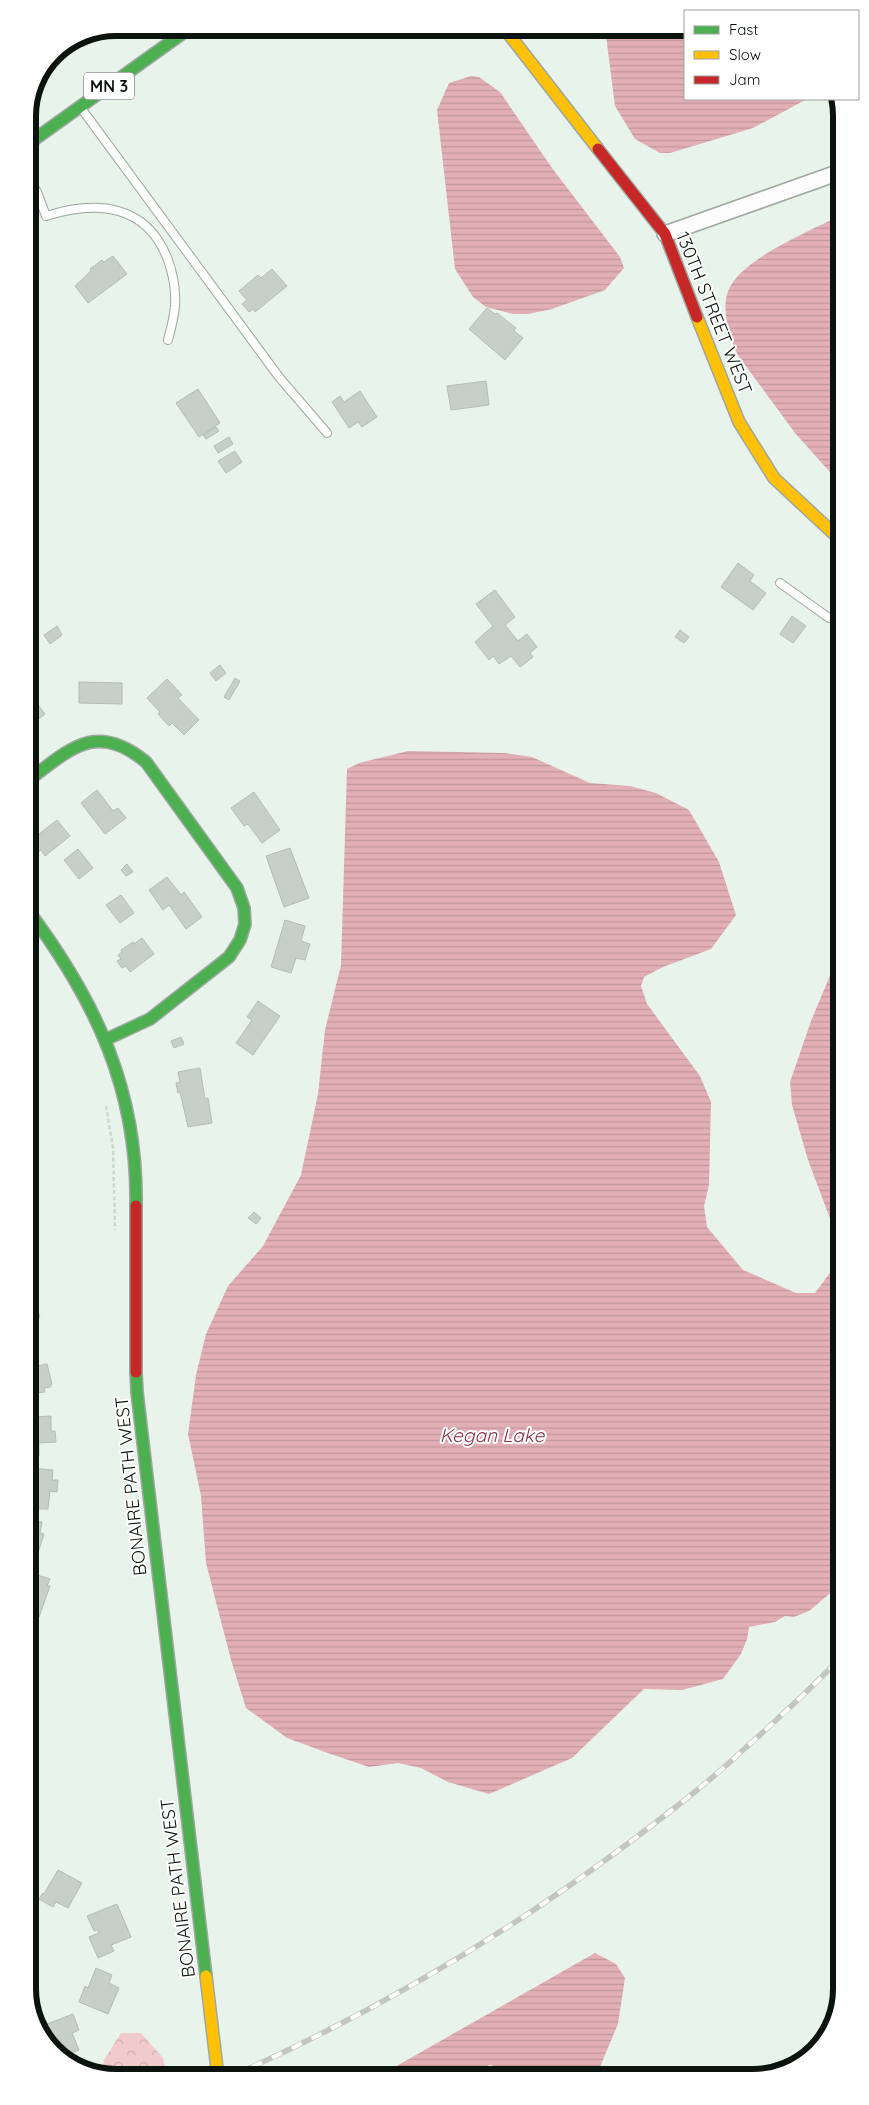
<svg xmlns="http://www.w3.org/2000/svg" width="869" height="2105" viewBox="0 0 869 2105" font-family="Quicksand,sans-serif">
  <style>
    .forest { fill: url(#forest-crowns) }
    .water { fill: url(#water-rules) }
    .building { fill: #c6cfc8; stroke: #b3bcb5 }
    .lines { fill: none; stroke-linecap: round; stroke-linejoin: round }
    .lane-casing { stroke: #9ea7a0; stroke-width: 10 }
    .street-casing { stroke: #9ea7a0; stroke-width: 18 }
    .fast-casing { stroke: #9ea7a0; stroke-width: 14 }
    .slow-casing { stroke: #9ea7a0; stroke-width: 14 }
    .jam-casing { stroke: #9ea7a0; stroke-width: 14 }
    .path { stroke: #cfd3d1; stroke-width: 2.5; stroke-dasharray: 4 2.5; stroke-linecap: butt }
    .lane { stroke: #fcfdfc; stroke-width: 8 }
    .street { stroke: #fcfdfc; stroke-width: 15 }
    .fast { stroke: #4caf50; stroke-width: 11 }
    .slow { stroke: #ffc107; stroke-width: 11 }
    .jam { stroke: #c62828; stroke-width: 11 }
    .rail-casing { stroke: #c3c5c3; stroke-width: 5.5 }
    .rail { stroke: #fff; stroke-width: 4; stroke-dasharray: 11; stroke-linecap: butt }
    .labels { text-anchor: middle; stroke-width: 4; stroke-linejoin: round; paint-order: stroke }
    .shield { fill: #fff; stroke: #545a56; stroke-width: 1 }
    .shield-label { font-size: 16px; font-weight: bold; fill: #0b130e }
    .street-label { font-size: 18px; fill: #0b130e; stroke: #fff }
    .water-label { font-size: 19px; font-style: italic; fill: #8a2d45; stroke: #fff }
    .rim { fill: none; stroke: #0b130e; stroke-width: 6 }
  </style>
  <defs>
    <pattern id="forest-crowns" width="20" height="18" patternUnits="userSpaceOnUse" patternTransform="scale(1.25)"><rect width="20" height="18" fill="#f1cace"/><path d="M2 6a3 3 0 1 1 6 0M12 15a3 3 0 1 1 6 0" fill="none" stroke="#cdadb0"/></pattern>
    <pattern id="water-rules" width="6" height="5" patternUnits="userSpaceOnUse" patternTransform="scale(1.25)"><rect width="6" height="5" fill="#e2afb6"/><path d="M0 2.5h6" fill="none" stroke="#c1969b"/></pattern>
  </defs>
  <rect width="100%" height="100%" fill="#e8f4eb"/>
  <path class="forest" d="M121,2033H141L163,2058L167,2077H110L101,2074L104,2060Z"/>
  <g class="water">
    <path d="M605,28H685V99H807L753,128L670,153H660L635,139L615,106Z"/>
    <path d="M471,76L479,77L500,92L552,168L620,257L624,268L605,290L552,309L528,314H513L486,307L473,297L455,269L437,110L449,83Z"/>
    <path d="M837,217L838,481L795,433L737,354C730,336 720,308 729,289C742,259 808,232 837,217Z"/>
    <path d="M408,751L505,753L532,757L590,783L630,786L656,793L689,810L719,862L736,915L711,949L663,967L644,977L641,986L647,1004L700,1076L711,1102L709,1185L704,1206L707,1227L743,1270L796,1293H815L835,1266L834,1229L808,1160L792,1105L790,1082L811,1021L834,966L839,960L841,1584L809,1611L794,1617L785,1616L775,1622L749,1627L747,1639L741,1654L723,1679L682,1690L644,1689L572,1758L489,1794L448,1782L421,1768L398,1763L369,1767L325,1752L287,1738L246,1708L231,1660L206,1563L201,1496L188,1434L196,1375L206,1334L228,1286L263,1246L301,1175L318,1094L325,1030L341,965L347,769L359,763Z"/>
    <path d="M595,1953L616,1964L625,1978L618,2024L597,2074L515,2075L505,2067L502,2068L490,2065L478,2069L477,2075L379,2076Z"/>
  </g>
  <g class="building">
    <path d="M113,256L127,274L88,303L75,286L91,271L90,269L102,260L104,262Z"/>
    <path d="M272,269L287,286L255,312L253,309L249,312L242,304L247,300L239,291L258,275L261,278Z"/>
    <path d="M487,308L495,314L497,313L516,328L514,331L523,338L505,360L469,329Z"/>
    <path d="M486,381L489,405L451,410L447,386Z"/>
    <path d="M198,389L220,423L199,437L176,403Z"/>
    <path d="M360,391L377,417L362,427L358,422L349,428L332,402L340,396L344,402Z"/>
    <path d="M216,427L219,431L206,439L203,435Z"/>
    <path d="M229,437L233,444L218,453L214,446Z"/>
    <path d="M235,451L242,462L226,473L218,461Z"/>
    <path d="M738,563L754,575L750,581L766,593L753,610L721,587Z"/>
    <path d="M495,590L515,617L505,625L518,641L527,634L537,647L530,653L533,657L520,667L511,656L499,664L493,656L489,660L475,642L493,626L476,604Z"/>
    <path d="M792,616L806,626L793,643L780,634Z"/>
    <path d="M57,626L62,635L50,644L44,635Z"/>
    <path d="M680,630L689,637L684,643L675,637Z"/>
    <path d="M220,665L226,673L216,681L210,673Z"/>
    <path d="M235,678L240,681L229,700L224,697Z"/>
    <path d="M167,679L182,695L178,698L199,720L184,735L172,723L169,726L158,714L160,712L147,698Z"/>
    <path d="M79,682L122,683V704L79,703Z"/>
    <path d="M29,693L45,714L29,727Z"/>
    <path d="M97,790L113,811L118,808L126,818L105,834L81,803Z"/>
    <path d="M254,792L280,830L262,843L248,824L244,826L231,808Z"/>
    <path d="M57,820L70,836L45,856L41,850L34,856L29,850V832L35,828L39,834Z"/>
    <path d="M290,848L309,898L284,907L266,856Z"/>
    <path d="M78,849L93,868L79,879L64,860Z"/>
    <path d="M127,864L133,872L126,876L121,870Z"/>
    <path d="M167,877L181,895L184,892L202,917L186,929L169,905L163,910L149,890Z"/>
    <path d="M121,895L134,913L120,923L106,905Z"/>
    <path d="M285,920L305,926L301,941L310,944L305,960L296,958L291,973L271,967Z"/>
    <path d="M142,938L154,954L130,972L126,966L122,968L117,961L121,959L118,955L122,952L121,950L133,942L134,944Z"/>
    <path d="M258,1001L280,1016L253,1055L236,1043L252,1020L247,1017Z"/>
    <path d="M181,1037L184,1044L174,1048L171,1041Z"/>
    <path d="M200,1068L205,1099L208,1098L212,1123L188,1127L180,1092L178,1093L176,1083L180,1082L178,1072Z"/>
    <path d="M254,1212L261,1218L256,1224L248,1218Z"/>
    <path d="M33,1297L40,1317L30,1320V1298Z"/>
    <path d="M47,1364L52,1384L50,1387L44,1388L45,1392L36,1393L38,1405L31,1406V1367Z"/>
    <path d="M51,1416V1431H55L56,1442L39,1443V1456L31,1457V1417Z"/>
    <path d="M31,1468L53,1470L52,1480H58L57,1492L50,1491L48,1509H31Z"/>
    <path d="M31,1520L42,1522L40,1533L44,1534L38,1553L31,1552Z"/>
    <path d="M31,1573L50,1579L47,1586H50L39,1617L31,1615Z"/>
    <path d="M58,1870L82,1883L68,1908L56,1902L53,1907L39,1899L43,1893L44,1894Z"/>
    <path d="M117,1904L131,1937L111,1945L114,1951L98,1958L89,1937L99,1933L98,1930L94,1931L87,1916Z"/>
    <path d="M96,1968L112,1975L109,1983L119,1988L108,2014L79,2002L85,1986L88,1988Z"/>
    <path d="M73,2014L79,2030L72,2033L79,2050L61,2057L41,2029L47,2026V2024Z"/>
  </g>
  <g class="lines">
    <g class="lane-casing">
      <g id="lane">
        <path d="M81,108L279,377L327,433"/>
        <path d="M28,177L37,192L46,216C97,200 147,204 168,260C173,274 176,291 175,306C174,317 171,329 168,340"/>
        <path d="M780,583L829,618L838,616"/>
      </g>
    </g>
    <g class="street-casing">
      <path id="street" d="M665,234L837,173"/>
    </g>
    <g class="fast-casing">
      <g id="fast">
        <path d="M28,144L190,28"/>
        <path d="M29,780C72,747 97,722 146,762L237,888L244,908L245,924L240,940L229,957L150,1019L107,1039"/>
        <path d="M30,913C97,1003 138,1092 136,1206"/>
        <path d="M136,1372L137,1392L206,1976"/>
      </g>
    </g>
    <g class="slow-casing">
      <g id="slow">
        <path d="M504,28L598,149"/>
        <path d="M697,317L739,422L774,478L833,533L838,535"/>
        <path d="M206,1976L218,2077"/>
      </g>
    </g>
    <g class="jam-casing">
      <g id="jam">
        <path d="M598,149L665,234L697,317"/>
        <path d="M136,1206V1372"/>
      </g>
    </g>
    <path class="path" d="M106,1106L113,1148L115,1230"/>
    <use href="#lane" class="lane"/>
    <use href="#street" class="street"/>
    <use href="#fast" class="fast"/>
    <use href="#slow" class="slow"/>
    <use href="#jam" class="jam"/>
    <g class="rail-casing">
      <path id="rail" d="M232,2076C374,2013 509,1933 634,1839C671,1811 708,1783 742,1751C776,1721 809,1690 841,1658"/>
    </g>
    <use href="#rail" class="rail"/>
  </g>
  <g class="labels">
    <rect class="shield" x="84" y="72.5" width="50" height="27" rx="4"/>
    <g class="shield-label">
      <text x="109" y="92">MN 3</text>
    </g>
    <g class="street-label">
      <text transform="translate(714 313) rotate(68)" y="6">130TH STREET WEST</text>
      <text transform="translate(131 1486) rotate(-96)" y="6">BONAIRE PATH WEST</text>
      <text transform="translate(178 1888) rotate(-97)" y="6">BONAIRE PATH WEST</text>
    </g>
    <g class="water-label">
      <text x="492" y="1442">Kegan Lake</text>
    </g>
  </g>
  <path d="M0 0H869V2105H0ZM116 36H753A80 80 0 0 1 833 116V1989A80 80 0 0 1 753 2069H116A80 80 0 0 1 36 1989V116A80 80 0 0 1 116 36Z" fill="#fff" fill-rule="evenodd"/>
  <path class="rim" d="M116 36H753A80 80 0 0 1 833 116V1989A80 80 0 0 1 753 2069H116A80 80 0 0 1 36 1989V116A80 80 0 0 1 116 36Z"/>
  <rect x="684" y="10" width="175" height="90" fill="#ffffff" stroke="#9da19f"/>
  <rect x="694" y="26" width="25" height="8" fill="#4caf50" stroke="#9da19f"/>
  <text x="729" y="35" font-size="15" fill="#0b130e">Fast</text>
  <rect x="694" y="51" width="25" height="8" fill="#ffc107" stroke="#9da19f"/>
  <text x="729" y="60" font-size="15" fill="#0b130e">Slow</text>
  <rect x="694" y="76" width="25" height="8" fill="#c62828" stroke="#9da19f"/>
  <text x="729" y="85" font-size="15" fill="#0b130e">Jam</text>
</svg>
